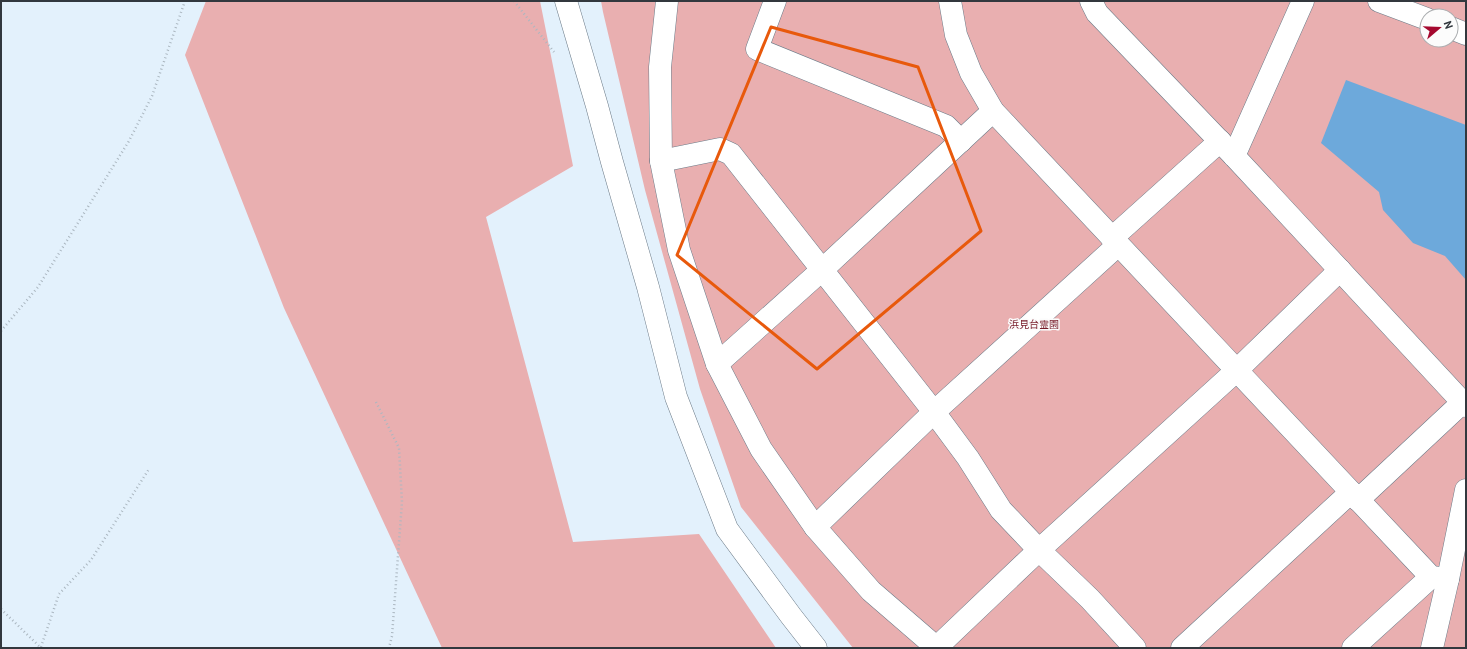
<svg xmlns="http://www.w3.org/2000/svg" width="1467" height="649" viewBox="0 0 1467 649" font-family="'PT Sans','Noto Sans JP',sans-serif">
  <style>
    .green { fill: #e9afb0; fill-rule: evenodd }
    .water { fill: #6da9db }
    .lines { fill: none; stroke-linecap: round; stroke-linejoin: round }
    .minor-casing { stroke: #6c7b88; stroke-width: 23 }
    .path { stroke: #abb7c0; stroke-width: 2.5; stroke-dasharray: 1 3; stroke-linecap: butt }
    .minor { stroke: #fff; stroke-width: 22 }
    .marked { fill: none; stroke: #e8590c; stroke-width: 3; stroke-linejoin: round }
    .labels { text-anchor: middle; stroke-width: 3; stroke-linejoin: round; paint-order: stroke }
    .park-label { font-size: 10px; fill: #771a28; stroke: #fcfcfc }
  </style>
  <rect width="100%" height="100%" fill="#e3f1fc"/>
  <g class="green">
    <path d="M206,1H540L573,166L486,217L573,542L699,534L776,648H442L284,308L185,55Z"/>
    <path d="M601,1H1466V648H853L741,507L700,389L645,190L603,12ZM1427,16H1451V40H1427Z"/>
  </g>
  <path class="water" d="M1346,80L1466,125V280L1445,256L1413,243L1383,210L1379,192L1321,143Z"/>
  <g class="lines">
    <g class="minor-casing">
      <g id="minor">
        <path d="M566,1L597,106L612,162L648,287L676,397L727,529L791,616L816,648"/>
        <path d="M667,1L660,67L661,161L679,250L717,364L761,449L815,527L871,591L937,648"/>
        <path d="M775,1L757,49L946,126L961,141"/>
        <path d="M950,1L956,35L971,73L993,111L1351,492L1431,577L1448,579"/>
        <path d="M1091,1L1097,13L1234,156L1466,406"/>
        <path d="M1379,1L1427,19"/>
        <path d="M1451,28L1466,34"/>
        <path d="M1234,156L1303,1"/>
        <path d="M661,161L720,149L731,154L934,412L968,458L1001,510L1039,550L1090,599L1135,648"/>
        <path d="M1112,238L1220,141"/>
        <path d="M717,364L823,269L993,111"/>
        <path d="M1358,500L1463,402"/>
        <path d="M815,527L934,412L1118,245"/>
        <path d="M936,648L1039,550L1236,371L1340,270"/>
        <path d="M1182,648L1351,492"/>
        <path d="M1353,648L1431,577"/>
        <path d="M1432,648L1448,579L1466,490"/>
      </g>
    </g>
    <g class="path">
      <path d="M514,1L554,52"/>
      <path d="M1,331L38,287L129,141L152,96L185,1"/>
      <path d="M376,402L399,448L402,502L392,636L389,648"/>
      <path d="M1,609L41,648"/>
      <path d="M41,647L59,594L91,560L149,469"/>
    </g>
    <use href="#minor" class="minor"/>
  </g>
  <path class="marked" d="M771,27L918,67L981,231L817,369L677,255Z"/>
  <g class="labels">
    <g class="park-label">
      <text x="1034" y="328">浜見台霊園</text>
    </g>
  </g>
  <rect width="1467" height="649" fill="none" stroke="#32383e" stroke-width="4"/>
  <g transform="translate(1439 28) rotate(71)"><circle r="19" fill="#fcfcfc" stroke="#abaeb0"/>
  <path d="M0-3L7 15L0 10L-7 15Z" fill="#a5092f"/>
  <text y="-6" font-size="11" font-weight="bold" text-anchor="middle" fill="#32383e">N</text>
  </g>
</svg>
